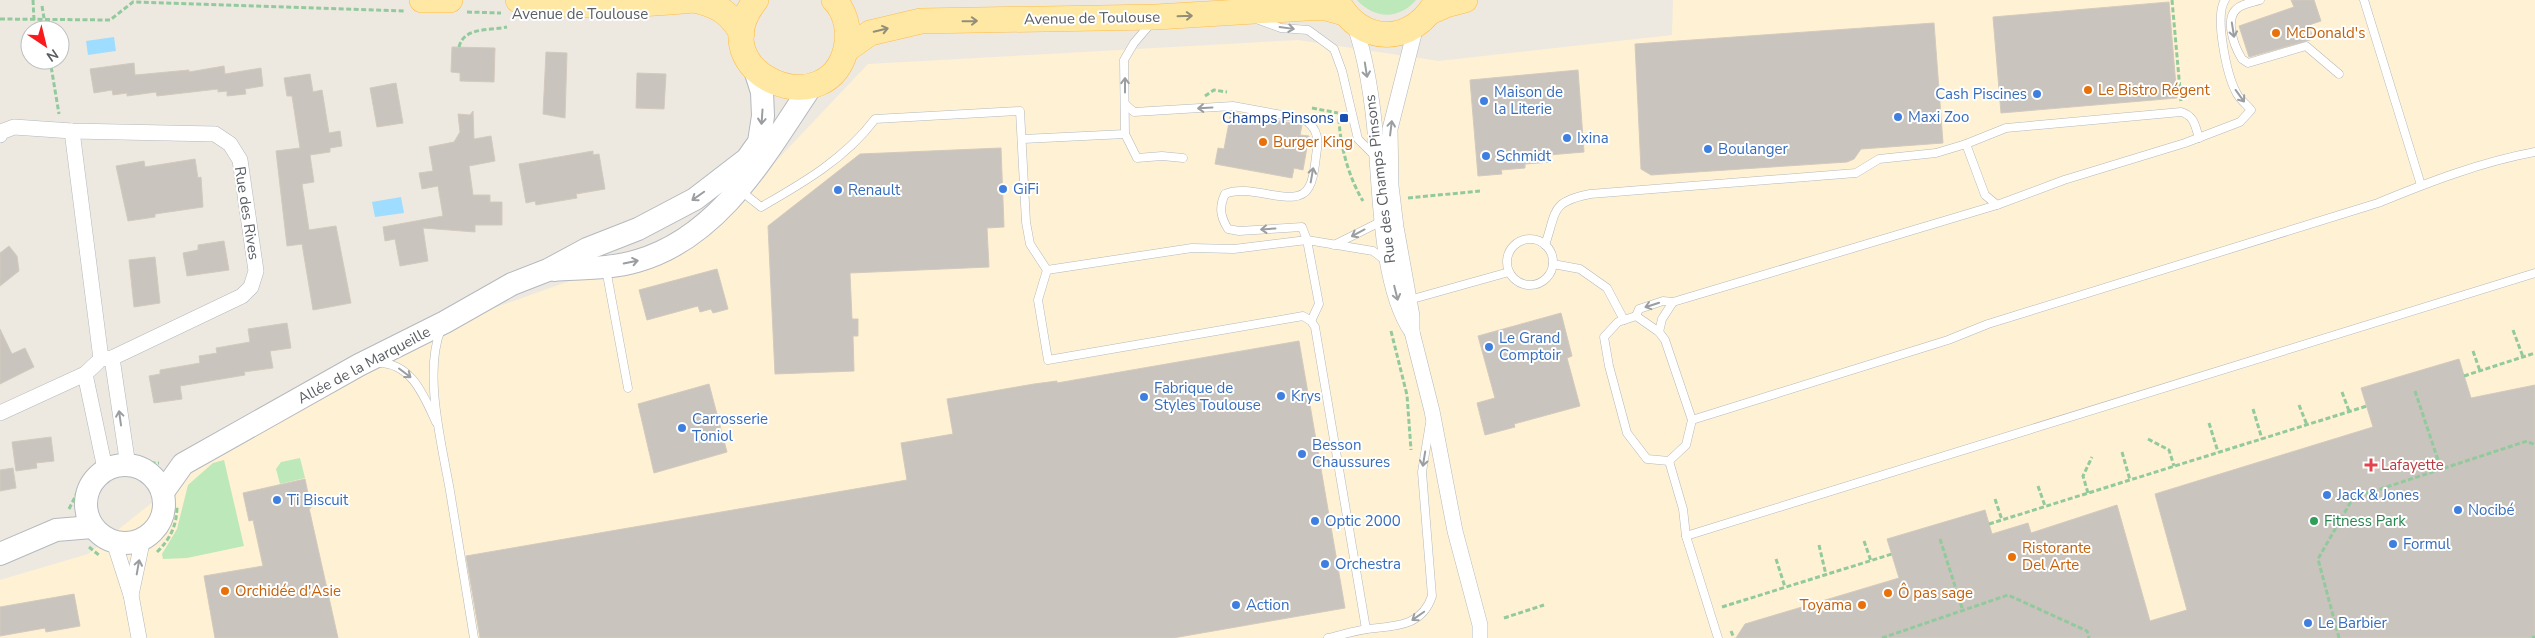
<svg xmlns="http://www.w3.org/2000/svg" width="2535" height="638" viewBox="0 0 2535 638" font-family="'Nunito Sans',sans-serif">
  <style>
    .commercial { fill: #fff1d3 }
    .green { fill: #bde8b9 }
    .water { fill: #9eddff }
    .building { fill: #c9c4bd; stroke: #d3cabe }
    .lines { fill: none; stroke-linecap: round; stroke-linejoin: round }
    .lane-casing { stroke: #b3b8bc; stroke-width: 9 }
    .street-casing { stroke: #b3b8bc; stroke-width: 16 }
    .secondary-casing { stroke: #b4b9bf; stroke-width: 24 }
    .primary-casing { stroke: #febb48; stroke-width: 26 }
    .path { stroke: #92ca9d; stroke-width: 3; stroke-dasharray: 5 2.5; stroke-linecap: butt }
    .lane { stroke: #fff; stroke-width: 8 }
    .street { stroke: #fff; stroke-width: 15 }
    .secondary { stroke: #fff; stroke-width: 22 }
    .primary { stroke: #ffe8a3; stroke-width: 25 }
    .oneway { stroke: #938e79 }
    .oneway2 { stroke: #9b9ea1 }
    .food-dot { fill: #e8710a; stroke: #fff; stroke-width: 2 }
    .shop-dot { fill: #3f7fe0; stroke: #fff; stroke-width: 2 }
    .transit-dot { fill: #1a4fb4; stroke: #fff; stroke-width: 2 }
    .health-dot { fill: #e0444e; stroke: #fff; stroke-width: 2 }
    .leisure-dot { fill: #2e9e5b; stroke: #fff; stroke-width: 2 }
    .labels { text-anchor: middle; stroke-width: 4; stroke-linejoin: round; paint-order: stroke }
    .street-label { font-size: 15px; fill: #595e63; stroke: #fff }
    .food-label { font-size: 15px; fill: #c56008; stroke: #fff; text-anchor: start }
    .shop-label { font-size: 15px; fill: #366cbe; stroke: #fff; text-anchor: start }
    .transit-label { font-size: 15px; fill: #164399; stroke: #fff; text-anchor: end }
    .health-label { font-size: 15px; fill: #be3a42; stroke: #fff; text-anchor: start }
    .leisure-label { font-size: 15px; fill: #27864d; stroke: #fff; text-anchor: start }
  </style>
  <rect width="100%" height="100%" fill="#eee9e0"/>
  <path class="commercial" d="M1673,0H2535V638H0V580L88,554L225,444L477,314L676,243L761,177L868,64L1298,40L1439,61L1672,35Z"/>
  <g class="green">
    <path d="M1357,0H1416C1399,20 1374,19 1357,0Z"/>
    <path d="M300,458L305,478L280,484L276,469L281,462Z"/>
    <path d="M224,460L244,546L187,558L163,559L162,554L177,529L188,485L213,463Z"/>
  </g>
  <g class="water">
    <path d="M114,37L116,51L88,55L86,41Z"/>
    <path d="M401,197L404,213L375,217L372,202Z"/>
  </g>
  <g class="building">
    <path d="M2291,0H2314L2321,21L2309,25L2313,39L2249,57L2239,26L2294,7Z"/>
    <path d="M2169,2L2177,98L2001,113L1993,17Z"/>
    <path d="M1934,23L1943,143L1861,149L1854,159L1847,162L1651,175L1641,169L1635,44Z"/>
    <path d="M452,47L495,48L494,82L460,81V73L451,72Z"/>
    <path d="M546,52L567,53L565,118L543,114Z"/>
    <path d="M134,63L135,75L189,70V72L224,66L225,74L261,68L263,86L245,89L246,94L227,96V91L218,92V89L157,96L156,92L127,96V93L113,95L112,90L94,93L90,69Z"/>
    <path d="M1578,70L1584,152L1549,155L1550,162L1525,164V168L1501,170L1502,174L1478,176L1470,80Z"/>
    <path d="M637,73L666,74L664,109L636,108Z"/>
    <path d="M310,74L313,92L322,90L329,133L340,131L342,146L330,148V152L310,155L314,182L302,184L309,230L336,226L351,303L313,310L302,244L287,246L276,151L300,148L292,96H287L284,78Z"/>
    <path d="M396,83L403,123L377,127L370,88Z"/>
    <path d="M473,111L474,139L491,136L495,161L469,166L473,195H490V202H502V225H475V232L423,228L428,261L400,266L395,239L385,241L383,227L443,216L438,186L422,189L419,173L433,171L429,147L454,142L460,132L458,114L470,115Z"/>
    <path d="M1231,112L1302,125L1300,135L1309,136L1303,170L1294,168L1292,178L1215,164L1218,148L1224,149Z"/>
    <path d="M1001,148L1004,227L987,228L989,267L850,273L852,319H858V336H853L854,371L775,374L768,226L860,154Z"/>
    <path d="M593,151V155L599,154L605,189L576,194L577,198L536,205L535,201L526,203L519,164Z"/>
    <path d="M195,159L198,178L201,177L203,207L155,214V217L128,221L116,166L144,161L145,167Z"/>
    <path d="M224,241L229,270L187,276L183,253L198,250V245Z"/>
    <path d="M9,246L17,256L19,271L0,286V253Z"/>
    <path d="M155,257L160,303L134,307L129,260Z"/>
    <path d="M717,269L728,309L713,313L711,309L700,312L698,306L647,320L639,290Z"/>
    <path d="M1561,313L1572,356L1567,358L1580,406L1514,424L1515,427L1485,435L1477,403L1495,398L1478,336Z"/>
    <path d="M287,323L291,348L270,351L273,368L244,372L245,375L180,386L182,399L154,403L149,376L160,374V370L200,363L199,356L217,353L216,348L250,342L248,329Z"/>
    <path d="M0,329L12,354L25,348L34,367L0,384Z"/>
    <path d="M1299,341L1345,608L1173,638H480L466,556L907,480L901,443L953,434L947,399L1034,384L1057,381V383Z"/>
    <path d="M2459,359L2471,398L2535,385V638H1736L1745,624L1899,578L1887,539L1985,510L1992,534L2028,523L2031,533L2117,505L2150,621L2187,610L2155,494L2373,427L2361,388Z"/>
    <path d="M709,384L727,452L654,473L638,404Z"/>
    <path d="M51,437L54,461L36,463L37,468L16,471L12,442Z"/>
    <path d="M13,468L16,488L0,491V470Z"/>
    <path d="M305,479L311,508H309L338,638H215L204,576L263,566L253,520L249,521L243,493Z"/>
    <path d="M74,594L80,626L46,632L45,628L0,636V607Z"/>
  </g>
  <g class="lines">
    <g class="lane-casing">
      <g id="lane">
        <path d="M2260,0C2254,2 2247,3 2241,6C2222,15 2234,46 2242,59L2248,63L2306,46L2339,74"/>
        <path d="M2364,0L2421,185"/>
        <path d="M1259,20L1281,28L1308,30L1334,49L1342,71L1358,139L1376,157"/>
        <path d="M1152,22L1134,43L1124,60L1125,134L1137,158L1162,156L1183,158"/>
        <path d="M1125,104L1134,112L1233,106L1304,119C1315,127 1319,135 1317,149C1315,161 1315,177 1309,187C1297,211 1251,182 1225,194C1219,207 1220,216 1228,229L1239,231L1302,227L1307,240L1319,304L1311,321"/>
        <path d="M1023,139L1125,134"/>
        <path d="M1966,144L2006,128L2181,112C2195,116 2195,126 2199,138"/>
        <path d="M741,191L761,207C803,183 846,158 875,119L1020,111L1026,222L1030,244L1047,270L1038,300L1048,360L1303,316L1311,321L1315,327L1366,629"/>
        <circle cx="1530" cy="262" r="23"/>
        <path d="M1334,245L1382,221"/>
        <path d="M1545,245C1557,211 1550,202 1590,194L1856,173L1879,159L1936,153L1966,144L1985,195L1997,205"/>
        <path d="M1553,264L1580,269L1607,288L1624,320"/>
        <path d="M606,269L628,388"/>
        <path d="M1047,270L1192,248L1234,249L1307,240L1373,251L1386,261"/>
        <path d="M1409,300L1509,272"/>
        <path d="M1636,316L1639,309L1663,301L1673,302L1997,205L2064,180L2185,143L2240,122L2251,110C2247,105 2239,99 2236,92C2227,75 2214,16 2225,0"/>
        <path d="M1636,316L1659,332L1665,340L1692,420L1686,445L1669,461L1647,459L1627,433L1609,366L1604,337L1618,322Z"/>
        <path d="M441,329C423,373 442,445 450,491C458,540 466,589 474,638"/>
        <path d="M1659,332L1662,319L1673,302"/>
        <path d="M376,363C411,361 424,396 436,422"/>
        <path d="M1692,420L1948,340L1988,324L2378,203C2429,182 2481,162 2535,152"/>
        <path d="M1669,461L1683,509L1686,536L1718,638"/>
        <path d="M1686,536L2535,273"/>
        <path d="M1328,638C1341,635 1354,631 1367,629C1394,626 1422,627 1432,596L1422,472L1430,423"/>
      </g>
    </g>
    <g class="street-casing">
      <g id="street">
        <path d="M1354,23C1367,61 1373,103 1376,143C1380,195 1382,290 1412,332"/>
        <path d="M1416,26L1390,129L1391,186L1396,227L1412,316V332L1432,411L1455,531L1480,625V638"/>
        <path d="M72,131L101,359"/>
        <path d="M0,135L1,132L14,127L72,131L215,134L230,144L240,160L256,271L251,287L242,296L112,358L101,359L85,374L0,413"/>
        <path d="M112,358L128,466"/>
        <path d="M85,374L104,464L103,473"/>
        <path d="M114,542L131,595L139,638"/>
        <path d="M131,595L143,538"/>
      </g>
    </g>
    <g class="secondary-casing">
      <g id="secondary">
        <path d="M554,270C581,268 610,269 637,261C721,237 766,153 812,85"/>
        <circle cx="125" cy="504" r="39"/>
        <path d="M163,492L183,464L359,365L445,322L512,284L548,270L587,249L638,229L695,199L747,159L759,142L763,116L762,92L755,70"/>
        <path d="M0,554L56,530L92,527"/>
      </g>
    </g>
    <g class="primary-casing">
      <g id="primary">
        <path d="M422,0H450"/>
        <path d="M518,0C576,8 637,5 695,0"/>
        <path d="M695,0C720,6 729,13 742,33"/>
        <path d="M756,0C696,74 834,130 847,43C849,28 845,11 834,0"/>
        <path d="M1337,0C1360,46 1413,46 1437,0"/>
        <path d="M1430,12L1446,5L1465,0"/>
        <path d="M846,50L870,33L921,21L1156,17L1307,8H1326L1344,13"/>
      </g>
    </g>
    <g class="path">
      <path d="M33,0L34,20"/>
      <path d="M2172,0L2181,101"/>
      <path d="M42,6L46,30"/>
      <path d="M467,12L501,13"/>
      <path d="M0,19L110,20L133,2L404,11"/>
      <path d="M459,47C464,26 491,31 507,27"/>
      <path d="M50,60L59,114"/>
      <path d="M1205,96L1214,90L1227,92"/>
      <path d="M1312,108L1338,113"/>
      <path d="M1339,119C1340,146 1349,178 1363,201"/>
      <path d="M1408,198L1480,191"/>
      <path d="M2513,330L2523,357"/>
      <path d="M1391,331L1407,395L1411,450"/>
      <path d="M2473,351L2480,371"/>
      <path d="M2464,376L2535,353"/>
      <path d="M2415,391L2441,469"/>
      <path d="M2342,392L2349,411"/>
      <path d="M2299,405L2307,425"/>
      <path d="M2253,409L2262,439"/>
      <path d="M2209,423L2218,452"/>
      <path d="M2148,439L2169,450L2174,466"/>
      <path d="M2122,452L2130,480"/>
      <path d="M143,463H159"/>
      <path d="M2038,486L2045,506"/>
      <path d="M2088,493L2083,476L2092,457"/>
      <path d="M1995,499L2002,520"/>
      <path d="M69,509L86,475"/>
      <path d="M1989,524L2367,406"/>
      <path d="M1940,539L1963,611"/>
      <path d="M1864,541L1871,561"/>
      <path d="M1819,545L1826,575"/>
      <path d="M89,547L100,556"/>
      <path d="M157,552C171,538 177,525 177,505"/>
      <path d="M1776,559L1785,587"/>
      <path d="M1722,607L1892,554"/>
      <path d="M1504,618L1544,605"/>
      <path d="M1731,631L1734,638"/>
      <path d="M1882,638L2008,595L2087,631L2089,638"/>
      <path d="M2339,638L2318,559L2353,498L2527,441L2535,445"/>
      <path d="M2532,638L2535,637"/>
    </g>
    <use href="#lane" class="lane"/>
    <use href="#street" class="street"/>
    <use href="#secondary" class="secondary"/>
    <use href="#primary" class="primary"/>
  </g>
  <defs><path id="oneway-shaft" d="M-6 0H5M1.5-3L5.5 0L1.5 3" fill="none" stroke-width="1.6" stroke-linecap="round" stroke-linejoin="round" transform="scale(1.25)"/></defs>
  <g class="oneway">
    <use href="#oneway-shaft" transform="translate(1185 16) rotate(-2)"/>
    <use href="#oneway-shaft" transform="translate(970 21) rotate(-1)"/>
    <use href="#oneway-shaft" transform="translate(881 30) rotate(-13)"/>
  </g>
  <g class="oneway2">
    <use href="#oneway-shaft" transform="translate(1287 28) rotate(8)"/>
    <use href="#oneway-shaft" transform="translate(2233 30) rotate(81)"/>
    <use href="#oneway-shaft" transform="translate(1366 70) rotate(81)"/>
    <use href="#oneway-shaft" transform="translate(1125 85) rotate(-90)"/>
    <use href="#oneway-shaft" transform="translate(2240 96) rotate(54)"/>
    <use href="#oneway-shaft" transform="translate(1205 108) rotate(177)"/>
    <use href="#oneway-shaft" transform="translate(762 117) rotate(94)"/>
    <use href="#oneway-shaft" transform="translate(1391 128) rotate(-83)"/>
    <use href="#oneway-shaft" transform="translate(1312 175) rotate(-80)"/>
    <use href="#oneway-shaft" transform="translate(698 196) rotate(145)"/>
    <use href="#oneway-shaft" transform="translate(1268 229) rotate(176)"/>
    <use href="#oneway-shaft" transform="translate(1358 233) rotate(152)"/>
    <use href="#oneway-shaft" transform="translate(631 262) rotate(-12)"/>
    <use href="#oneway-shaft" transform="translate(1396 293) rotate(76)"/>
    <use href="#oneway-shaft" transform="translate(1652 305) rotate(162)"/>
    <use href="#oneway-shaft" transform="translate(405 373) rotate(37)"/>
    <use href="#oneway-shaft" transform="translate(120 418) rotate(-98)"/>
    <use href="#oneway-shaft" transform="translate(1424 459) rotate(99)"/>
    <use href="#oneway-shaft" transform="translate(138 567) rotate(-80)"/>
    <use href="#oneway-shaft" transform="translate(1418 616) rotate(145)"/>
  </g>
  <g class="food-dot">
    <circle cx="2276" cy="33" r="5"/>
    <circle cx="2088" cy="90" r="5"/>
    <circle cx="1263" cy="142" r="5"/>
    <circle cx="2012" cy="557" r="5"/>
    <circle cx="225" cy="591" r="5"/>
    <circle cx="1888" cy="593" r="5"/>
    <circle cx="1862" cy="605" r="5"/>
  </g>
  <g class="shop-dot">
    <circle cx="2037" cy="94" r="5"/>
    <circle cx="1484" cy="101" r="5"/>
    <circle cx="1898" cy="117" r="5"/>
    <circle cx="1567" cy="138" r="5"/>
    <circle cx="1708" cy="149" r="5"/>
    <circle cx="1486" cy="156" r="5"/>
    <circle cx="1003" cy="189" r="5"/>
    <circle cx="838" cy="190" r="5"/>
    <circle cx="1489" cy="347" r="5"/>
    <circle cx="1281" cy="396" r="5"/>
    <circle cx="1144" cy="397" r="5"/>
    <circle cx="682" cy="428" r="5"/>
    <circle cx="1302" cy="454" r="5"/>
    <circle cx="2327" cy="495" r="5"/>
    <circle cx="277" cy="500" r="5"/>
    <circle cx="2458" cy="510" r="5"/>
    <circle cx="1315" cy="521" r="5"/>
    <circle cx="2393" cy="544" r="5"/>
    <circle cx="1325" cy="564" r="5"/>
    <circle cx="1236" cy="605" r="5"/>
    <circle cx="2308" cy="623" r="5"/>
  </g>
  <rect class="transit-dot" x="1339" y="113" width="10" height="10" rx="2.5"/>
  <path class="health-dot" d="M2368.5 457.5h5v5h5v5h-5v5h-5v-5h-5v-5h5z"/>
  <circle class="leisure-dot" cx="2314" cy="521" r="5"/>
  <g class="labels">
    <g class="street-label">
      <text x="580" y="19">Avenue de Toulouse</text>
      <text transform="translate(1092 18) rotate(-1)" y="5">Avenue de Toulouse</text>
      <text transform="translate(1380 179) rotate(-97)" y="5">Rue des Champs Pinsons</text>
      <text transform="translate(247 213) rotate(81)" y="5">Rue des Rives</text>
      <text transform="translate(364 365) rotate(-28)" y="5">Allée de la Marqueille</text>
    </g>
    <g class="food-label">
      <text x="2286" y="38">McDonald's</text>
      <text x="2098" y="95">Le Bistro Régent</text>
      <text x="1273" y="147">Burger King</text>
      <text x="2022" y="553">Ristorante<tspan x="2022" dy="17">Del Arte</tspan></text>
      <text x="235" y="596">Orchidée d'Asie</text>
      <text x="1898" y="598">Ô pas sage</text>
      <text x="1852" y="610" text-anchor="end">Toyama</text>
    </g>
    <g class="shop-label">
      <text x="1494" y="97">Maison de<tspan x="1494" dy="17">la Literie</tspan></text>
      <text x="2027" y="99" text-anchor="end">Cash Piscines</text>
      <text x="1908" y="122">Maxi Zoo</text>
      <text x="1577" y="143">Ixina</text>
      <text x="1718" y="154">Boulanger</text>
      <text x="1496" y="161">Schmidt</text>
      <text x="1013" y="194">GiFi</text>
      <text x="848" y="195">Renault</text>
      <text x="1499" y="343">Le Grand<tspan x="1499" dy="17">Comptoir</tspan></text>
      <text x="1154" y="393">Fabrique de<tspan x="1154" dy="17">Styles Toulouse</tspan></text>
      <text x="1291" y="401">Krys</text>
      <text x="692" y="424">Carrosserie<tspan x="692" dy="17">Toniol</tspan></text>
      <text x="1312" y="450">Besson<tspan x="1312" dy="17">Chaussures</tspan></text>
      <text x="2337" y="500">Jack &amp; Jones</text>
      <text x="287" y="505">Ti Biscuit</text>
      <text x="2468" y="515">Nocibé</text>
      <text x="1325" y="526">Optic 2000</text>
      <text x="2403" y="549">Formul</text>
      <text x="1335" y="569">Orchestra</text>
      <text x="1246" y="610">Action</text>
      <text x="2318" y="628">Le Barbier</text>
    </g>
    <g class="transit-label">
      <text x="1334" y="123">Champs Pinsons</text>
    </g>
    <g class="health-label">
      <text x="2381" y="470">Lafayette</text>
    </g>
    <g class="leisure-label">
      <text x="2324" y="526">Fitness Park</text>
    </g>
  </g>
  <g transform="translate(45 45) rotate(145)"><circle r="24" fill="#ffffff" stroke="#bdbfc1"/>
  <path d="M0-4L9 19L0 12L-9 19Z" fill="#f91a1c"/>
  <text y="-8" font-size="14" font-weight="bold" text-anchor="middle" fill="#595e63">N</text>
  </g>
</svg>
